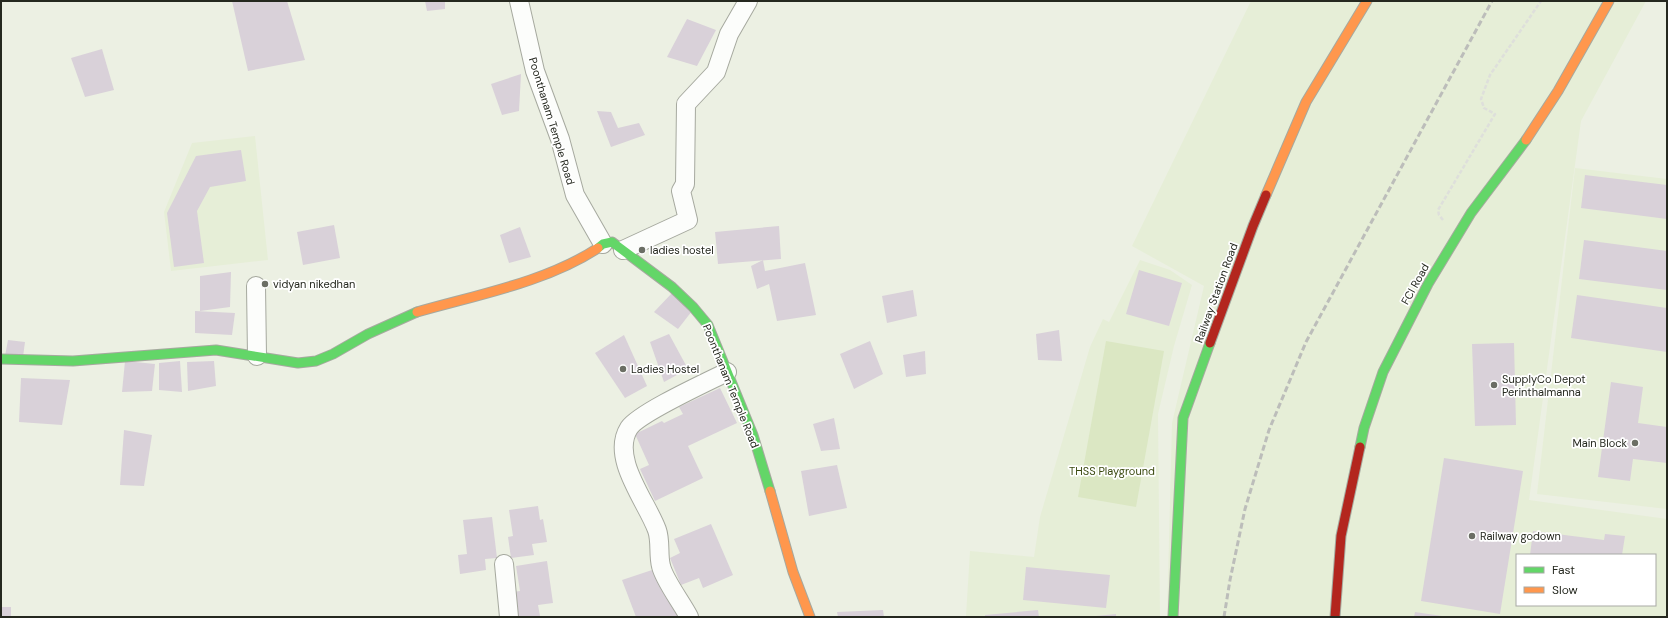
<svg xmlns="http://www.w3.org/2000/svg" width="1668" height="618" viewBox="0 0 1668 618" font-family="'DM Sans',sans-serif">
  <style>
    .built { fill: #e6eed7; fill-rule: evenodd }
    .green { fill: #dbe7c3 }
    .building { fill: #d9d1d9 }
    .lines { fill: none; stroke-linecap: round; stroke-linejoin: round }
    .street-casing { stroke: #a6a99f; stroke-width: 20 }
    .fast-casing { stroke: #a6a99f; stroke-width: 11 }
    .slow-casing { stroke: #a6a99f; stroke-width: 11 }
    .jam-casing { stroke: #a6a99f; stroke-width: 11 }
    .path { stroke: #dedfdb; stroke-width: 2.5; stroke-dasharray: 4 2; stroke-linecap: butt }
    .street { stroke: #fcfdfb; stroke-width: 18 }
    .fast { stroke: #63d668; stroke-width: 9 }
    .slow { stroke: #ff974d; stroke-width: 9 }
    .jam { stroke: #b3261e; stroke-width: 9 }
    .rail { stroke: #bcbdba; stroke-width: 3; stroke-dasharray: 6 3; stroke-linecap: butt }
    .poi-dot { fill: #6b6e64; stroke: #fff; stroke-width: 1.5 }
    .labels { text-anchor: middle; stroke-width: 3.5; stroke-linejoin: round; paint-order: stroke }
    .street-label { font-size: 11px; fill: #25281f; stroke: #fff }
    .poi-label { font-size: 11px; fill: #25281f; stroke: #fff; text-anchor: start }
    .park-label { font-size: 11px; fill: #39480e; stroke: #fff }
  </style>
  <rect width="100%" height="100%" fill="#ecf0e3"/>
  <g class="built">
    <path d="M1251,1H1646L1581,121L1529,500L1667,519V617H1167L1172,423L1204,286L1132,246ZM1517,555H1655V605H1517Z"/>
    <path d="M255,136L268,260L171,271L164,212L192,143Z"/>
    <path d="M1575,168L1667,179V509L1537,494Z"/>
    <path d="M1140,260L1170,270L1192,285L1174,346L1158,414L1160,617L966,616L970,551L1034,557L1040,517L1090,347L1103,319L1109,322Z"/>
  </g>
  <path class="green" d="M1106,341L1164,351L1136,507L1078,497Z"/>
  <g class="building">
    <path d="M232,1H287L305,60L248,71Z"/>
    <path d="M425,1H445V9L427,11Z"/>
    <path d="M687,19L716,30L697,66L667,57Z"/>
    <path d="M102,49L114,90L85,97L71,58Z"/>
    <path d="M521,74L519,111L502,115L491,84Z"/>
    <path d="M597,111L611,112L618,128L639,123L645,135L611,147Z"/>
    <path d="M241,150L246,181L210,187L197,211L204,263L174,267L167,213L196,156Z"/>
    <path d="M1585,175L1667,185V219L1581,208Z"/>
    <path d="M334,225L340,258L303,265L297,232Z"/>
    <path d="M779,226L781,259L718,264L715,232Z"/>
    <path d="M520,227L531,257L509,263L500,235Z"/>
    <path d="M1584,240L1667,251V290L1579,279Z"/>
    <path d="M763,260L765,271L805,263L816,315L777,321L769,284L757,289L751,266Z"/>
    <path d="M1139,270L1182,283L1169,326L1126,314Z"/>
    <path d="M231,272L230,307L200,311V276Z"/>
    <path d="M913,290L917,316L887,323L882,296Z"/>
    <path d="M673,292L692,311L678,329L654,312Z"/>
    <path d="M1577,295L1667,308V352L1571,338Z"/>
    <path d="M195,311L235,313L232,335L195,333Z"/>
    <path d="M1059,330L1062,361L1038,360L1036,334Z"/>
    <path d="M669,334L688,369L664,382L650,342Z"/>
    <path d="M624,335L647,386L625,398L595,353Z"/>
    <path d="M8,340L25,342L23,357L5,356Z"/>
    <path d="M870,341L883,374L854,389L840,354Z"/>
    <path d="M1514,343L1516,425L1475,426L1472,344Z"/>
    <path d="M925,351L926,374L906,377L903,355Z"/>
    <path d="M125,361L155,364L152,391L122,392Z"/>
    <path d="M180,361L182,392L159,390V363Z"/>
    <path d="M214,361L216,386L188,391L187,362Z"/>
    <path d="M21,378L70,380L62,425L19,422Z"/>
    <path d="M1611,382L1643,387L1638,423L1667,427V463L1633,459L1630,481L1598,477Z"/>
    <path d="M720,388L737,423L688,446L703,478L655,501L640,469L649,465L635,434L662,421L664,423L683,414L679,407Z"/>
    <path d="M834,418L840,449L821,451L813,424Z"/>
    <path d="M124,430L152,435L144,486L120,485Z"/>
    <path d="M1444,458L1523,471L1500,614L1421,601Z"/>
    <path d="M837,465L847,508L809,516L801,471Z"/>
    <path d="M538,506L540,520L543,519L547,542L532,544L534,555L511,558L508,537L513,536L509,510Z"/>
    <path d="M492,517L497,558L485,559L486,570L460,574L458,555L467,554L463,520Z"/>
    <path d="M711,524L733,575L703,588L699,578L681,585L670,558L680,553L674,539Z"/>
    <path d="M1533,531L1604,540L1605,534L1625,536L1622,555H1530Z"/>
    <path d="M547,561L553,603L538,605L540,616L517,617L513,592L520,591L516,566Z"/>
    <path d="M1026,567L1110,575L1106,608L1023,600Z"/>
    <path d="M655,569L681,617H636L622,580Z"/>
    <rect x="1" y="607" width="10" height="10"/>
    <path d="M883,610L884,617H838L837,612Z"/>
    <path d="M1038,610L1039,617H985V615Z"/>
    <path d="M1415,612L1442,616V617H1414Z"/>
    <path d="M1116,614V617H1096V616Z"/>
  </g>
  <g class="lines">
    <g class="street-casing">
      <g id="street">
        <path d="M519,1L535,71L560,139L575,195L603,244"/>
        <path d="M623,250L688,220L681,191L685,184L686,104L716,72L729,34L748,1"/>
        <path d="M256,286L257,356"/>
        <path d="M504,564L509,617"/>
        <path d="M689,617C682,603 664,580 661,566C658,555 661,541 657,530C647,502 610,458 629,428C639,413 707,382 727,372"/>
      </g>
    </g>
    <g class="fast-casing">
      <g id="fast">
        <path d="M598,248L603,244L612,242L672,287L693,307L708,325L753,435L770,491"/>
        <path d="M1,359L73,361L216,350L298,363L316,361L333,354L368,334L417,312"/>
        <path d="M1360,447L1364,428L1383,372L1428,284L1471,213L1526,140"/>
        <path d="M1173,617L1183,418L1210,343"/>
      </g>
    </g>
    <g class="slow-casing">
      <g id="slow">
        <path d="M1526,140L1558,91L1609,1"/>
        <path d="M1266,195L1306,102L1367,1"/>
        <path d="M417,312C476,295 547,282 598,248"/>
        <path d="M770,491L793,572L810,617"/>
      </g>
    </g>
    <g class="jam-casing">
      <g id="jam">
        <path d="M1210,343L1253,226L1266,195"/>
        <path d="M1335,617L1341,536L1360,447"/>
      </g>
    </g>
    <path class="path" d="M1443,220L1439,215L1438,210L1495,114L1484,108L1481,99L1490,75L1541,1"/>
    <use href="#street" class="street"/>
    <use href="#fast" class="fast"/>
    <use href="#slow" class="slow"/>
    <use href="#jam" class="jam"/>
    <path class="rail" d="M1224,617L1230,580L1245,509L1269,430L1306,342L1492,1"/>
  </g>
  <g class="poi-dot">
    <circle cx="642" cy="250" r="4"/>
    <circle cx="265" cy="284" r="4"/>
    <circle cx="623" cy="369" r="4"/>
    <circle cx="1494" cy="385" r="4"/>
    <circle cx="1635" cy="443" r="4"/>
    <circle cx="1472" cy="536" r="4"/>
  </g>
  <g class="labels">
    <g class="street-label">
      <text transform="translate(552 121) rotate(73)" y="4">Poonthanam Temple Road</text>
      <text transform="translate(1415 284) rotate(-61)" y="4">FCI Road</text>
      <text transform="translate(1216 293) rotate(-70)" y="4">Railway Station Road</text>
      <text transform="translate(731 386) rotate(68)" y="4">Poonthanam Temple Road</text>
    </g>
    <g class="poi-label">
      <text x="650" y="254">ladies hostel</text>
      <text x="273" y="288">vidyan nikedhan</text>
      <text x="631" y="373">Ladies Hostel</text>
      <text x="1502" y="383">SupplyCo Depot<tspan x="1502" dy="13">Perinthalmanna</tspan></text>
      <text x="1627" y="447" text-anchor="end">Main Block</text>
      <text x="1480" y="540">Railway godown</text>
    </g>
    <g class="park-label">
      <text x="1112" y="475">THSS Playground</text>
    </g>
  </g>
  <rect width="1668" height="618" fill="none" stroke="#25281f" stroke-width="4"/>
  <rect x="1516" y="554" width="140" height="52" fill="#ffffff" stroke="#a8a9a5"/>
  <rect x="1524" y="567" width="20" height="6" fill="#63d668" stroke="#a8a9a5"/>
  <text x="1552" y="574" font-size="12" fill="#25281f">Fast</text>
  <rect x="1524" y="587" width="20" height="6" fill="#ff974d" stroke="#a8a9a5"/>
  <text x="1552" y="594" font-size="12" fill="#25281f">Slow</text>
</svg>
